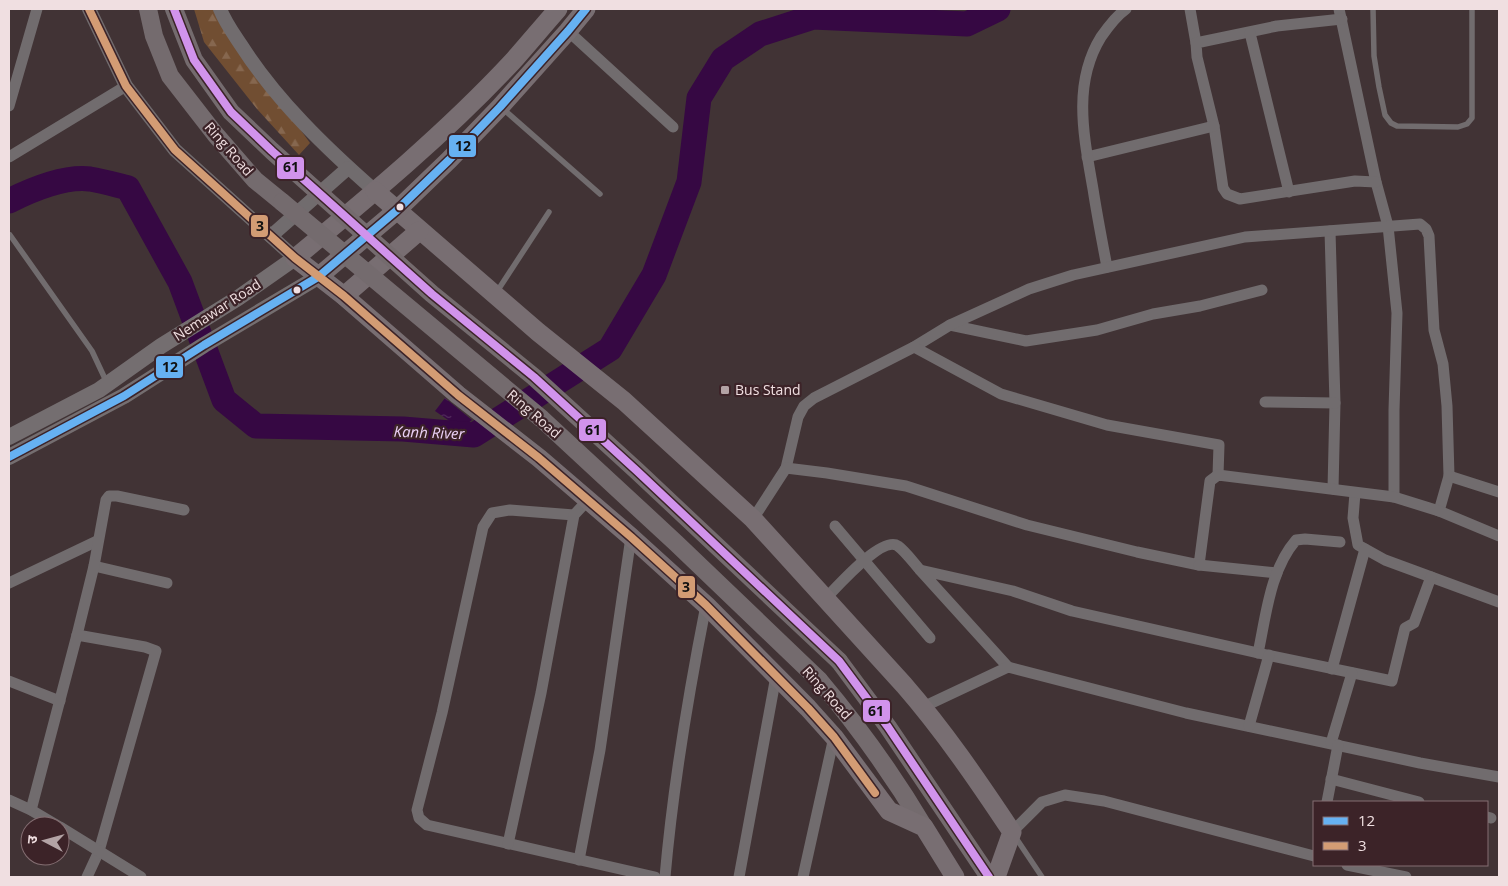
<svg xmlns="http://www.w3.org/2000/svg" width="1508" height="886" viewBox="0 0 1508 886" font-family="'Open Sans','Noto Sans Devanagari',sans-serif">
  <style>
    .forest { fill: url(#forest-firs) }
    .water { fill: url(#water-ripples) }
    .lines { fill: none; stroke-linecap: round; stroke-linejoin: round }
    .river { stroke: #360843; stroke-width: 25 }
    .service { stroke: #716c6e; stroke-width: 5.5 }
    .minor { stroke: #716c6e; stroke-width: 11 }
    .tertiary { stroke: #716c6e; stroke-width: 14 }
    .secondary { stroke: #746e70; stroke-width: 16 }
    .primary { stroke: #746b6e; stroke-width: 18 }
    .trunk { stroke: #786e72; stroke-width: 19 }
    .primary-bridge { stroke: #746b6e; stroke-width: 18 }
    .bus-1-casing { stroke: #3c2328; stroke-width: 11 }
    .bus-2-casing { stroke: #3c2328; stroke-width: 11 }
    .bus-3-casing { stroke: #3c2328; stroke-width: 11 }
    .bus-1 { stroke: #66b1f2; stroke-width: 8 }
    .bus-2 { stroke: #d39c74; stroke-width: 8 }
    .bus-3 { stroke: #d193ec; stroke-width: 8 }
    .bus-dot { fill: #f0dfe1; stroke: #3c2328; stroke-width: 2 }
    .poi-dot { fill: #b3a3a5; stroke: #3c2328; stroke-width: 2 }
    .labels { text-anchor: middle; stroke-width: 4.5; stroke-linejoin: round; paint-order: stroke }
    .street-label { font-size: 14px; fill: #f0dfe1; stroke: #3c2328 }
    .poi-label { font-size: 14px; fill: #f0dfe1; stroke: #3c2328; text-anchor: start }
    .water-label { font-size: 15px; font-style: italic; fill: #ebd1f6; stroke: #3c2328 }
    .line-badge { stroke: #3c2328; stroke-width: 2 }
    .pale-badge-label { font-size: 14px; text-anchor: middle; font-weight: bold; fill: #111 }
  </style>
  <defs>
    <pattern id="forest-firs" width="22" height="20" patternUnits="userSpaceOnUse" patternTransform="scale(1.25)"><rect width="22" height="20" fill="#714e32"/><path d="M5 1l3.5 6h-7zM16 11l3.5 6h-7z" fill="#86674f"/></pattern>
    <pattern id="water-ripples" width="26" height="14" patternUnits="userSpaceOnUse" patternTransform="scale(1.25)"><rect width="26" height="14" fill="#360843"/><path d="M2 4q2-2 4 0t4 0M15 11q2-2 4 0t4 0" fill="none" stroke="#532c5e"/></pattern>
  </defs>
  <rect width="100%" height="100%" fill="#413335"/>
  <path class="forest" d="M194,9H222L246,54L310,143L299,155L257,109L204,42Z"/>
  <path class="water" d="M445,398L472,420L461,429L435,411Z"/>
  <g class="lines">
    <path class="river" d="M9,201C31,190 65,176 90,179C103,181 116,185 128,188L180,282L224,400L256,426L403,429L474,435L610,349L654,275L689,182L699,98L723,59L760,34L813,17L967,24L998,9"/>
    <g class="service">
      <path d="M1373,9L1374,56L1379,87L1385,115L1391,123L1397,126L1458,127L1467,124L1472,118V9"/>
      <path d="M502,108L600,194"/>
      <path d="M10,235L92,351L107,383"/>
      <path d="M496,293L549,212"/>
      <path d="M1014,835L1042,877"/>
    </g>
    <g class="minor">
      <path d="M1190,9L1196,43"/>
      <path d="M1339,9L1376,182L1388,226L1397,313L1394,410V497"/>
      <path d="M1342,19L1277,26L1196,43L1197,57L1214,126L1223,188L1227,194L1240,199L1355,181L1376,182"/>
      <path d="M568,31L673,127"/>
      <path d="M1250,33L1289,192"/>
      <path d="M9,106L37,9"/>
      <path d="M9,157L126,86"/>
      <path d="M1087,157L1214,126"/>
      <path d="M1330,231L1335,403L1333,489"/>
      <path d="M1107,267C1102,241 1097,215 1093,189C1084,137 1072,84 1101,37C1108,27 1116,16 1126,9"/>
      <path d="M950,325L1026,341L1097,330L1153,314L1200,306L1262,290"/>
      <path d="M914,347L950,325L1029,289L1073,275L1245,237L1420,224L1426,229L1429,236L1434,330L1443,364L1447,406L1449,476L1439,511"/>
      <path d="M1265,402L1335,403"/>
      <path d="M786,468L798,417L804,406L814,398L914,347L1001,394L1107,425L1219,445L1218,475"/>
      <path d="M1449,476L1499,492"/>
      <path d="M1355,493L1353,518L1358,545L1385,560L1499,602"/>
      <path d="M574,515L510,510L492,513L483,527L442,713L417,810L419,818L427,825L655,877"/>
      <path d="M753,519L786,468L827,473L906,486L1027,525L1137,552L1199,565L1210,481L1218,475L1394,497L1439,511L1499,536"/>
      <path d="M835,526L930,638"/>
      <path d="M1199,565L1277,573"/>
      <path d="M94,566L167,583"/>
      <path d="M9,583L97,541"/>
      <path d="M825,599C836,588 882,535 898,546C906,552 913,562 920,570"/>
      <path d="M77,635L94,566L106,500L109,496H117L184,510"/>
      <path d="M1258,653C1266,616 1270,570 1296,540L1305,539L1340,542"/>
      <path d="M1008,667L920,570L1013,591L1072,611L1267,655L1392,681L1405,628L1414,623L1431,577"/>
      <path d="M1332,669L1365,549"/>
      <path d="M9,681L60,701"/>
      <path d="M923,707L1008,667L1186,713L1420,763L1499,777"/>
      <path d="M1249,726L1269,655"/>
      <path d="M1331,743L1352,673"/>
      <path d="M1331,779L1419,802"/>
      <path d="M9,800L31,810L58,826"/>
      <path d="M1327,802L1338,745"/>
      <path d="M31,810L77,635L145,647L156,651L99,851L87,877"/>
      <path d="M1487,817L1491,818"/>
      <path d="M60,827L141,877"/>
      <path d="M1012,832L1042,802L1065,795L1104,801L1314,856"/>
      <path d="M508,844L541,693L574,515L588,500"/>
      <path d="M579,860L600,750L631,537"/>
      <path d="M1347,865L1406,877"/>
      <path d="M665,877C673,785 688,696 706,605"/>
      <path d="M739,877L776,676"/>
      <path d="M803,877L834,737"/>
    </g>
    <g class="tertiary">
      <path d="M89,9L126,86L175,150L295,258"/>
      <path d="M220,9C225,22 233,33 241,45C277,101 326,148 375,191"/>
      <path d="M271,236L348,168"/>
    </g>
    <g class="secondary">
      <path d="M9,437L99,390L161,346L238,298L295,258"/>
      <path d="M9,457L124,396L204,345L318,277"/>
    </g>
    <g class="primary">
      <path d="M148,9L154,36L170,76L215,134L255,180L282,202"/>
      <path d="M839,661L888,727L989,877"/>
      <path d="M819,680C858,726 893,775 924,827"/>
    </g>
    <g class="trunk">
      <path d="M558,9C543,26 528,44 513,61C446,133 370,196 295,258L344,296L458,395L539,458L631,537L706,605L808,708L834,737L889,811L924,827L955,877"/>
      <path d="M375,191L538,332L624,401L753,519L904,685C944,731 978,781 1012,832L996,877"/>
      <path d="M318,277L396,211L449,160L500,107L568,31L586,9"/>
      <path d="M344,296L419,231"/>
    </g>
    <g class="primary-bridge">
      <path d="M174,9L194,60L231,112L272,151L432,294L534,377L637,471L839,661"/>
      <path d="M282,202L542,419L676,543L819,680"/>
    </g>
    <g class="bus-1-casing">
      <path id="bus-1" d="M9,457L124,396L204,345L318,277L396,211L449,160L500,107L568,31L586,9"/>
    </g>
    <g class="bus-2-casing">
      <path id="bus-2" d="M89,9L126,86L175,150L295,258L344,296L458,395L539,458L631,537L706,605L808,708L834,737L875,793"/>
    </g>
    <g class="bus-3-casing">
      <path id="bus-3" d="M174,9L194,60L231,112L272,151L432,294L534,377L637,471L839,661L888,727L989,877"/>
    </g>
    <use href="#bus-1" class="bus-1"/>
    <use href="#bus-2" class="bus-2"/>
    <use href="#bus-3" class="bus-3"/>
  </g>
  <g class="bus-dot">
    <circle cx="400" cy="207" r="4.5"/>
    <circle cx="297" cy="290" r="4.5"/>
  </g>
  <rect class="poi-dot" x="720" y="385" width="10" height="10" rx="2.5"/>
  <g class="labels">
    <g class="street-label">
      <text transform="translate(229 149) rotate(49)" y="5">Ring Road</text>
      <text transform="translate(217 310) rotate(-33)" y="5">Nemawar Road</text>
      <text transform="translate(534 414) rotate(41)" y="5">Ring Road</text>
      <text transform="translate(827 693) rotate(48)" y="5">Ring Road</text>
    </g>
    <g class="poi-label">
      <text x="735" y="395">Bus Stand</text>
    </g>
    <g class="water-label">
      <text transform="translate(429 433) rotate(2)" y="5">Kanh River</text>
    </g>
  </g>
  <g class="line-badge">
    <rect x="448" y="134" width="29" height="24" rx="5" fill="#66b1f2"/>
    <rect x="276" y="156" width="29" height="24" rx="5" fill="#d193ec"/>
    <rect x="250" y="214" width="19" height="24" rx="5" fill="#d39c74"/>
    <rect x="155" y="355" width="29" height="24" rx="5" fill="#66b1f2"/>
    <rect x="578" y="418" width="29" height="24" rx="5" fill="#d193ec"/>
    <rect x="677" y="575" width="19" height="24" rx="5" fill="#d39c74"/>
    <rect x="862" y="699" width="29" height="24" rx="5" fill="#d193ec"/>
  </g>
  <g class="pale-badge-label">
    <text x="463" y="151">12</text>
    <text x="291" y="172">61</text>
    <text x="260" y="231">3</text>
    <text x="170" y="372">12</text>
    <text x="593" y="435">61</text>
    <text x="686" y="592">3</text>
    <text x="876" y="716">61</text>
  </g>
  <rect width="1508" height="886" fill="none" stroke="#f0dfe1" stroke-width="20"/>
  <rect x="1313" y="801" width="175" height="65" fill="#3c2328" stroke="#846e72"/>
  <rect x="1323" y="817" width="25" height="8" fill="#66b1f2" stroke="#846e72"/>
  <text x="1358" y="826" font-size="15" fill="#f0dfe1">12</text>
  <rect x="1323" y="842" width="25" height="8" fill="#d39c74" stroke="#846e72"/>
  <text x="1358" y="851" font-size="15" fill="#f0dfe1">3</text>
  <g transform="translate(45 841) rotate(276)"><circle r="24" fill="#3c2328" stroke="#846e72"/>
  <path d="M0-4L9 19L0 12L-9 19Z" fill="#b3a3a5"/>
  <text y="-8" font-size="14" font-weight="bold" text-anchor="middle" fill="#f0dfe1">उ</text>
  </g>
</svg>
